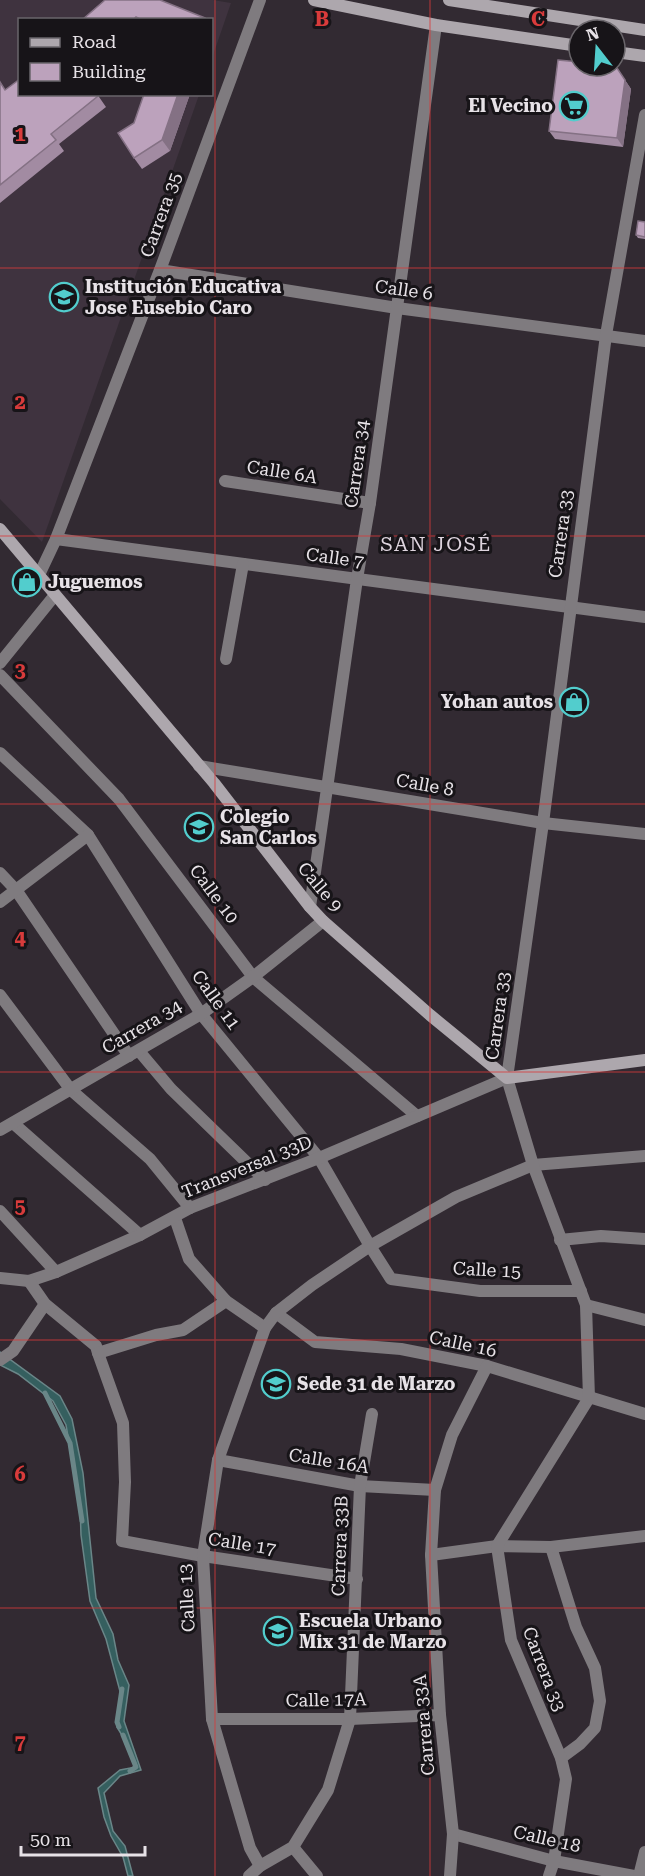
<svg xmlns="http://www.w3.org/2000/svg" width="645" height="1876" viewBox="0 0 645 1876" font-family="'Roboto Serif',serif">
  <style>
    .built { fill: #3f333f }
    .water { fill: #355f5f; stroke: #6a8688; stroke-width: 1.5 }
    .lines { fill: none; stroke-linecap: round; stroke-linejoin: round }
    .stream { stroke: #6a8688; stroke-width: 5 }
    .street { stroke: #7f7b7f; stroke-width: 12 }
    .secondary { stroke: #ada7ad; stroke-width: 12 }
    .wall { fill: #a28ba2 }
    .shaded-wall { fill: #847184 }
    .building { fill: #bca2bc; stroke: #847184; stroke-width: 1.5 }
    .grid { fill: none; stroke: #d83b3b; stroke-width: 1.5; stroke-opacity: 0.55 }
    .labels { text-anchor: middle; stroke-width: 6; stroke-linejoin: round; paint-order: stroke }
    .poi-label { font-size: 18px; font-weight: bold; fill: #e7e2e7; stroke: #171418; text-anchor: start }
    .street-label { font-size: 18px; fill: #e7e2e7; stroke: #171418 }
    .neighbourhood-label { font-size: 20px; letter-spacing: 1.5px; fill: #ded4de; stroke: #171418 }
    .grid-label { font-size: 20px; text-anchor: middle; font-weight: bold; fill: #d83b3b; stroke: #171418; stroke-width: 6; stroke-linejoin: round; paint-order: stroke }
  </style>
  <rect width="100%" height="100%" fill="#322a32"/>
  <path class="built" d="M0,0H213L231,3L212,58V20H20V94L199,95L42,542L0,499Z"/>
  <path class="water" d="M0,1352L60,1396L72,1419L83,1473L96,1598L113,1634L118,1660L129,1685L124,1721L141,1770L120,1776L104,1793L113,1831L125,1846L133,1876H128L123,1857L111,1836L104,1817L98,1788L120,1770L136,1767L129,1747L117,1727L121,1695L106,1639L90,1601L81,1535L80,1505L66,1425L53,1401L18,1374L0,1365Z"/>
  <g class="lines">
    <g class="stream">
      <path d="M45,1393L70,1443L82,1521"/>
      <path d="M119,1727L117,1722L122,1689"/>
      <path d="M123,1735L136,1767L130,1771"/>
    </g>
    <g class="street">
      <path d="M160,270L397,308L645,341"/>
      <path d="M225,481L370,503"/>
      <path d="M56,539L645,617"/>
      <path d="M39,575L56,539L160,270L260,0"/>
      <path d="M226,659L243,564"/>
      <path d="M0,663L55,595"/>
      <path d="M0,675L119,799L253,977L417,1116"/>
      <path d="M0,753L88,835L201,1014L319,1158L370,1246L391,1279L480,1291H581"/>
      <path d="M199,766L543,823L645,834"/>
      <path d="M0,873L16,890L129,1056"/>
      <path d="M0,902L88,835"/>
      <path d="M310,907L357,579L370,503L436,25"/>
      <path d="M0,995L71,1090L150,1159L190,1208"/>
      <path d="M139,1051L171,1089L265,1180"/>
      <path d="M13,1123L140,1235"/>
      <path d="M0,1130L201,1014L253,977L323,921"/>
      <path d="M0,1211L56,1272"/>
      <path d="M175,1218L189,1259L226,1301L265,1328"/>
      <path d="M560,1240L601,1236L645,1239"/>
      <path d="M0,1278L29,1281L56,1272L140,1235L190,1208L319,1158L507,1078"/>
      <path d="M29,1281L45,1304L96,1346L98,1353L123,1423L125,1482L122,1541L203,1556L357,1579"/>
      <path d="M586,1305L645,1320"/>
      <path d="M276,1313L315,1342L401,1349L487,1366L645,1414"/>
      <path d="M98,1353L156,1335L183,1330L226,1301"/>
      <path d="M0,1360L13,1351L45,1304"/>
      <path d="M218,1460L360,1486L435,1490"/>
      <path d="M551,1547L576,1627L595,1668L600,1701L595,1728L580,1744L561,1758"/>
      <path d="M431,1555L497,1546L551,1547L645,1536"/>
      <path d="M212,1719H350L440,1715"/>
      <path d="M453,1834L554,1861L634,1876"/>
      <path d="M293,1847L317,1876"/>
      <path d="M260,1866L250,1848L212,1719L203,1556L218,1460L265,1328L276,1313L312,1285L370,1246L456,1197L533,1165L645,1156"/>
      <path d="M249,1876L260,1866L293,1847L328,1790L350,1719L360,1486L372,1414"/>
      <path d="M450,1876L453,1834L440,1715L431,1555L435,1490L452,1435L487,1366"/>
      <path d="M549,1876L554,1861L566,1779L561,1758L511,1640L497,1546L589,1398L586,1305L533,1165L507,1078L543,823L606,335L645,115"/>
      <path d="M639,1876L645,1852"/>
    </g>
    <g class="secondary">
      <path d="M314,0L436,25L579,46"/>
      <path d="M449,0L645,30"/>
      <path d="M615,52L645,56"/>
      <path d="M0,529L214,783L310,907L323,921L430,1015L507,1078L645,1060"/>
    </g>
  </g>
  <g class="wall">
    <path d="M615,65L631,89L623,147L555,139L549,131Z"/>
    <path d="M0,82L5,90L97,94L106,107L59,144L64,151L0,203Z"/>
    <path d="M144,94H190L170,151L142,169L134,158V123Z"/>
    <path d="M645,222V239L638,238L636,235Z"/>
  </g>
  <g class="shaded-wall">
    <path d="M615,65L631,89L623,147L617,138Z"/>
    <path d="M178,94H190L170,151L162,140Z"/>
  </g>
  <g class="building">
    <path d="M105,0H160L205,18L204,20H142L136,17L133,20H82Z"/>
    <path d="M558,60L579,62V66H615V65L625,80L617,138L549,131Z"/>
    <path d="M20,79V94H97L98,96L51,134L56,140L0,185V82L5,90Z"/>
    <path d="M144,94H178L162,140L134,158L118,133L134,123Z"/>
    <path d="M638,221L645,222V237L636,235Z"/>
  </g>
  <path class="grid" d="M215,0V1876M430,0V1876M0,268H645M0,536H645M0,804H645M0,1072H645M0,1340H645M0,1608H645"/>
  <defs>
    <g id="supermarket-ring" transform="scale(1.5)"><circle r="9.5" fill="#171418" stroke="#52cdcd" stroke-width="1.5"/><path d="M-6-5.5h2.5l.6 2H6L4.5 2H-2.5L-4.4-4H-6ZM-1.5 3.2a1.3 1.3 0 1 0 .1 0ZM3 3.2a1.3 1.3 0 1 0 .1 0Z" fill="#52cdcd"/></g>
    <g id="university-ring" transform="scale(1.5)"><circle r="9.5" fill="#171418" stroke="#52cdcd" stroke-width="1.5"/><path d="M0-5L7-2L0 1L-7-2ZM-4 1L0 2.5L4 1V4Q0 6-4 4Z" fill="#52cdcd"/></g>
    <g id="shop-ring" transform="scale(1.5)"><circle r="9.5" fill="#171418" stroke="#52cdcd" stroke-width="1.5"/><path d="M-5-2.5h2.3a2.7 3.5 0 0 1 5.4 0H5L5.5 6h-11ZM-1.5-2.5h3a1.5 2.3 0 0 0-3 0Z" fill="#52cdcd"/></g>
    <g id="school-ring" transform="scale(1.5)"><circle r="9.5" fill="#171418" stroke="#52cdcd" stroke-width="1.5"/><path d="M0-5L7-2L0 1L-7-2ZM-4 1L0 2.5L4 1V4Q0 6-4 4Z" fill="#52cdcd"/></g>
  </defs>
  <g fill-rule="evenodd">
    <use href="#supermarket-ring" x="574" y="106"/>
    <use href="#university-ring" x="64" y="297"/>
    <use href="#shop-ring" x="27" y="582"/>
    <use href="#shop-ring" x="574" y="702"/>
    <use href="#school-ring" x="199" y="827"/>
    <use href="#school-ring" x="276" y="1384"/>
    <use href="#school-ring" x="278" y="1631"/>
  </g>
  <g class="labels">
    <g class="poi-label">
      <text x="553" y="112" text-anchor="end">El Vecino</text>
      <text x="85" y="293">Institución Educativa<tspan x="85" dy="21">Jose Eusebio Caro</tspan></text>
      <text x="48" y="588">Juguemos</text>
      <text x="553" y="708" text-anchor="end">Yohan autos</text>
      <text x="220" y="823">Colegio<tspan x="220" dy="21">San Carlos</tspan></text>
      <text x="297" y="1390">Sede 31 de Marzo</text>
      <text x="299" y="1627">Escuela Urbano<tspan x="299" dy="21">Mix 31 de Marzo</tspan></text>
    </g>
    <g class="street-label">
      <text transform="translate(161 215) rotate(-70)" y="6">Carrera 35</text>
      <text transform="translate(404 290) rotate(8)" y="6">Calle 6</text>
      <text transform="translate(357 464) rotate(-82)" y="6">Carrera 34</text>
      <text transform="translate(282 472) rotate(9)" y="6">Calle 6A</text>
      <text transform="translate(561 534) rotate(-82)" y="6">Carrera 33</text>
      <text transform="translate(335 558) rotate(8)" y="6">Calle 7</text>
      <text transform="translate(425 785) rotate(10)" y="6">Calle 8</text>
      <text transform="translate(320 887) rotate(50)" y="6">Calle 9</text>
      <text transform="translate(214 894) rotate(53)" y="6">Calle 10</text>
      <text transform="translate(216 1000) rotate(54)" y="6">Calle 11</text>
      <text transform="translate(498 1016) rotate(-82)" y="6">Carrera 33</text>
      <text transform="translate(142 1027) rotate(-30)" y="6">Carrera 34</text>
      <text transform="translate(247 1167) rotate(-22)" y="6">Transversal 33D</text>
      <text transform="translate(487 1270) rotate(3)" y="6">Calle 15</text>
      <text transform="translate(463 1344) rotate(12)" y="6">Calle 16</text>
      <text transform="translate(329 1461) rotate(9)" y="6">Calle 16A</text>
      <text transform="translate(242 1544) rotate(9)" y="6">Calle 17</text>
      <text transform="translate(340 1546) rotate(-88)" y="6">Carrera 33B</text>
      <text transform="translate(187 1598) rotate(-93)" y="6">Calle 13</text>
      <text transform="translate(544 1669) rotate(69)" y="6">Carrera 33</text>
      <text transform="translate(326 1700) rotate(-1)" y="6">Calle 17A</text>
      <text transform="translate(424 1725) rotate(-95)" y="6">Carrera 33A</text>
      <text transform="translate(547 1839) rotate(13)" y="6">Calle 18</text>
    </g>
    <g class="neighbourhood-label">
      <text x="436" y="551">SAN JOSÉ</text>
    </g>
  </g>
  <g class="grid-label">
    <text x="322" y="26">B</text>
    <text x="538" y="26">C</text>
    <text x="20" y="141">1</text>
    <text x="20" y="409">2</text>
    <text x="20" y="677">3</text>
    <text x="20" y="945">4</text>
    <text x="20" y="1213">5</text>
    <text x="20" y="1481">6</text>
    <text x="20" y="1749">7</text>
  </g>
  <rect x="18" y="18" width="195" height="78" fill="#171418" stroke="#6a666b" stroke-width="1.5"/>
  <rect x="30" y="38" width="30" height="9" fill="#ada7ad" stroke="#6a666b" stroke-width="1.5"/>
  <text x="72" y="48" font-size="18" fill="#e7e2e7">Road</text>
  <rect x="30" y="63" width="30" height="18" fill="#bca2bc" stroke="#6a666b" stroke-width="1.5"/>
  <text x="72" y="78" font-size="18" fill="#e7e2e7">Building</text>
  <g transform="translate(597 48) rotate(343)"><circle r="28" fill="#171418" stroke="#6a666b" stroke-width="1.5"/>
  <path d="M0-4.5L10 22L0 15L-10 22Z" fill="#52cdcd"/>
  <text y="-9" font-size="16" font-weight="bold" text-anchor="middle" fill="#e7e2e7">N</text>
  </g>
  <path d="M21 1846v9h124v-9" fill="none" stroke="#e7e2e7" stroke-width="3"/>
  <text x="30" y="1846" font-size="18" fill="#e7e2e7" stroke="#171418" stroke-width="4.5" paint-order="stroke">50 m</text>
</svg>
